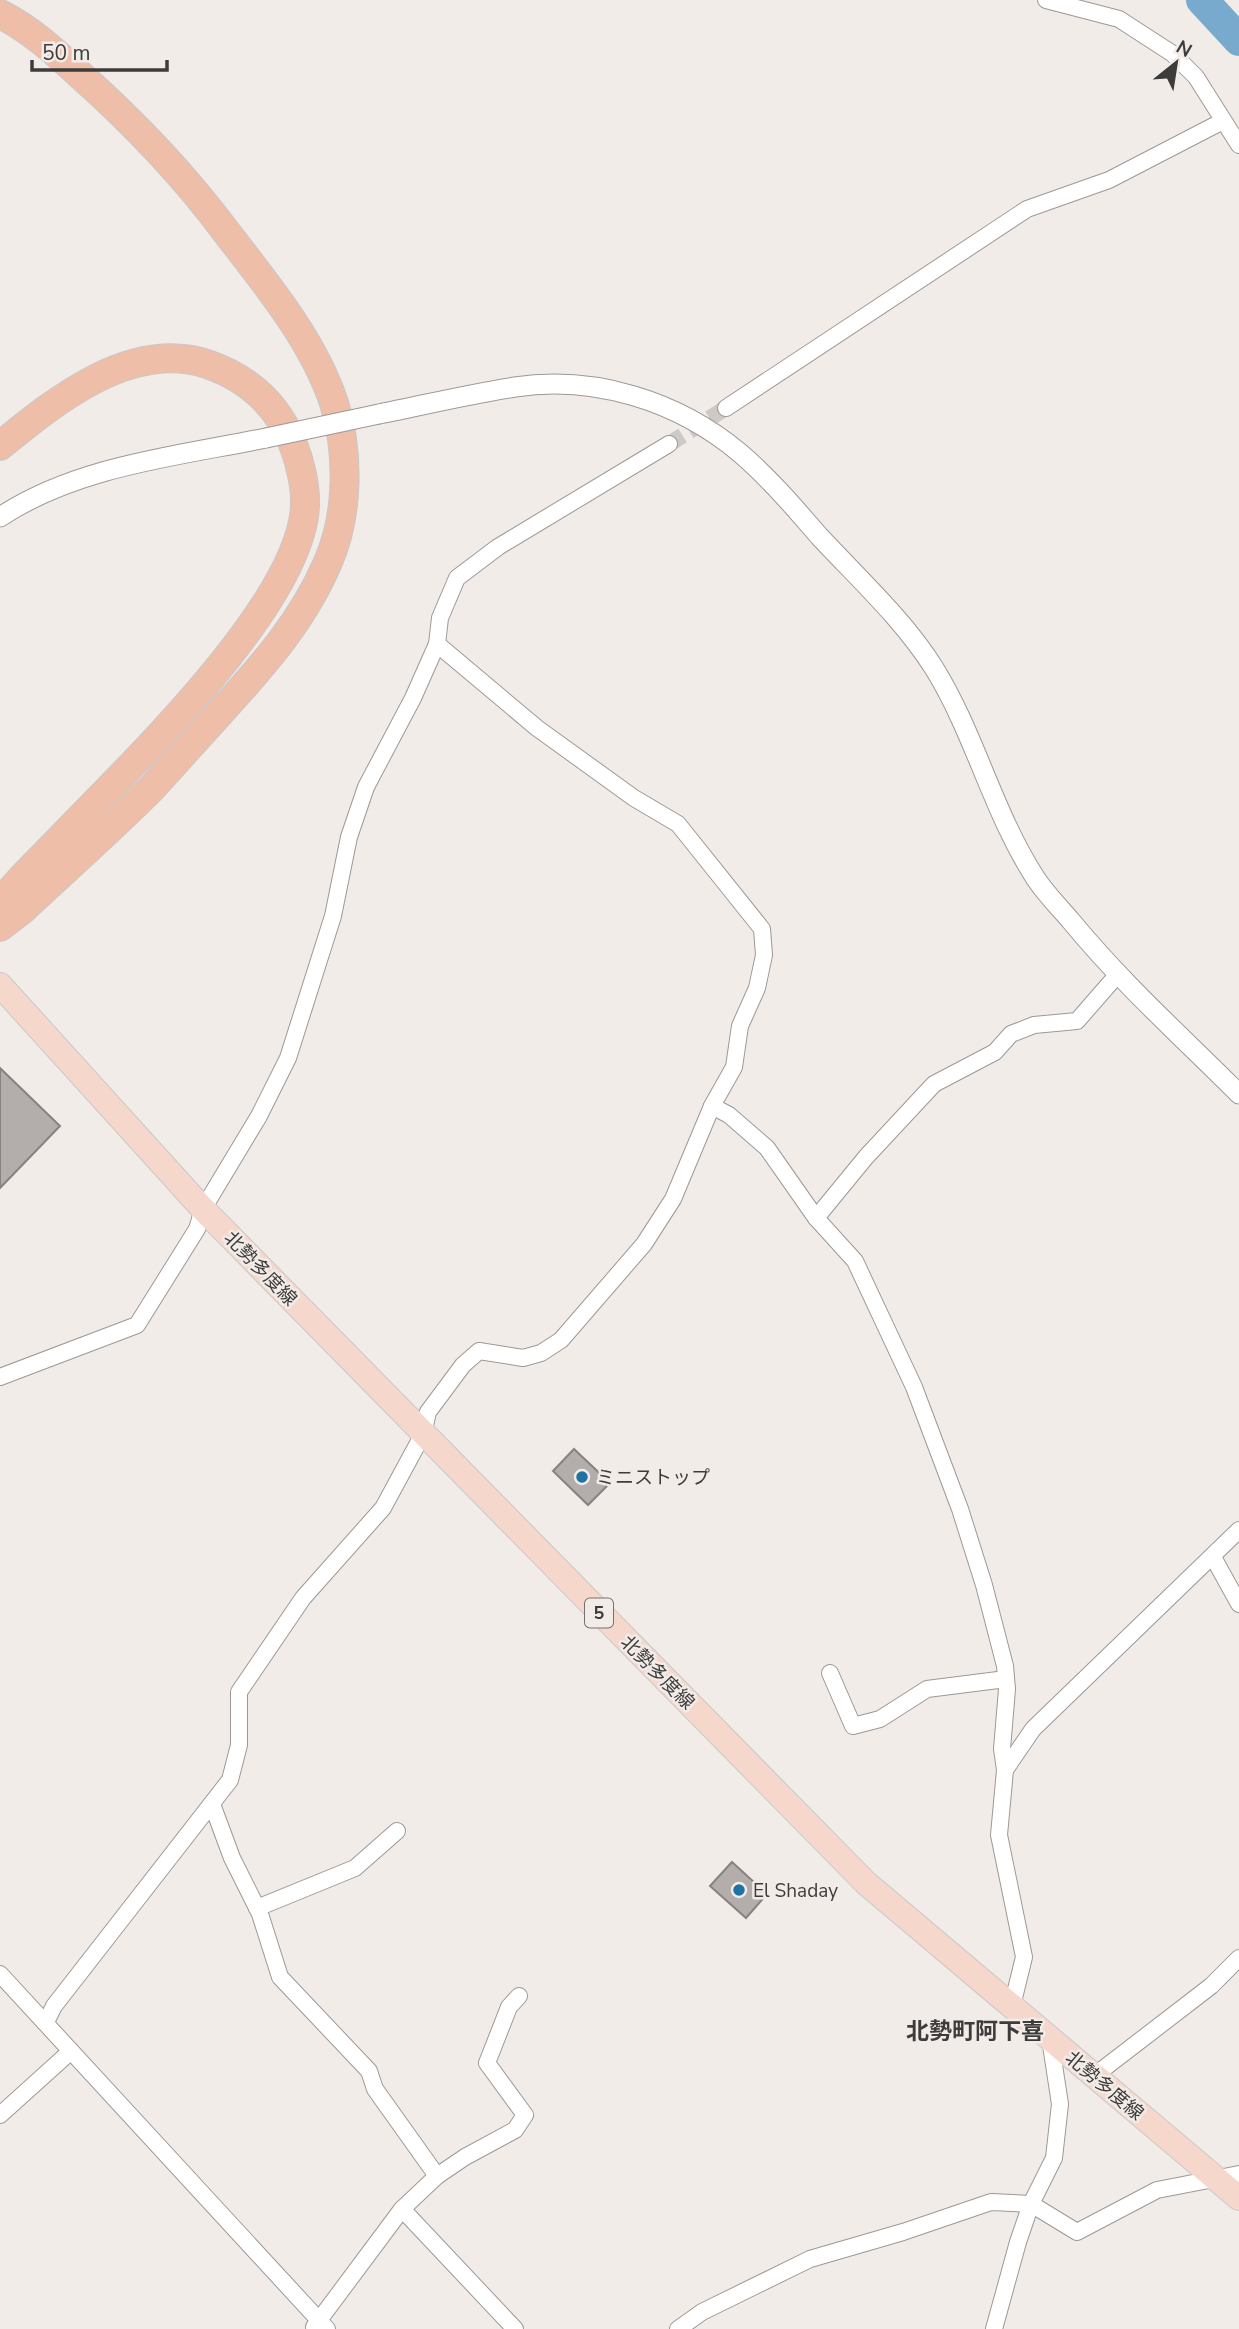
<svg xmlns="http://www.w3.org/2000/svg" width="1239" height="2329" viewBox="0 0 1239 2329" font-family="'Nunito Sans','Noto Sans JP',sans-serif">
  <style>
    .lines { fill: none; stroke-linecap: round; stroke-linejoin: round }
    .river { stroke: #78aacd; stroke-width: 32 }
    .building { fill: #b3adab; stroke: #878280; stroke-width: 2 }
    .minor-tunnel { stroke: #cec9c6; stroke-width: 16; stroke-dasharray: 16 8; stroke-linecap: butt }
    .minor-casing { stroke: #9d9896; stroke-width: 18 }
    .tertiary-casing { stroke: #9d9896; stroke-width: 21 }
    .primary-casing { stroke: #c9c8c8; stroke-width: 26 }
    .motorway-casing { stroke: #c9c8c8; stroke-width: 30 }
    .minor { stroke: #fff; stroke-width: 16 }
    .tertiary { stroke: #fff; stroke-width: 19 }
    .primary { stroke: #f5d8cb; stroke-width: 24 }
    .motorway { stroke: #efbea8; stroke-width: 28 }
    .tertiary-bridge-casing { stroke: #9d9896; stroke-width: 21; stroke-linecap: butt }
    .tertiary-bridge { stroke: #fff; stroke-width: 19 }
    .poi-dot { fill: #1f73a3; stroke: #f2ece9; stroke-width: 2.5 }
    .labels { text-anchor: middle; stroke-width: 5; stroke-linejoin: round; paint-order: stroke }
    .shield { fill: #f2ece9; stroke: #74716f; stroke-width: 2 }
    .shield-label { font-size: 18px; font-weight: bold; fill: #3e3c3b }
    .street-label { font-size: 19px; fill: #3e3c3b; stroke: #f2ece9 }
    .poi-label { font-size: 19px; fill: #3e3c3b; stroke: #f2ece9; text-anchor: start }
    .quarter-label { font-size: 23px; font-weight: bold; fill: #3e3c3b; stroke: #f2ece9 }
  </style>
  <rect width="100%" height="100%" fill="#f2ece9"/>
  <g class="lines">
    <path class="river" d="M1202,0L1239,40"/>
  </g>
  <g class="building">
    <path d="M0,1068L60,1126L0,1188Z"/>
    <path d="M574,1449L610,1483L588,1505L553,1471Z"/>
    <path d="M732,1862L767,1894L746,1918L710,1886Z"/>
  </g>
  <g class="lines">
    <path class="minor-tunnel" d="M669,444L726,408"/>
    <g class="minor-casing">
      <g id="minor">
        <path d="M1046,0L1119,19L1173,54L1196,77L1239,145"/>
        <path d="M726,408L1027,209L1109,180L1223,121"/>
        <path d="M712,1106L729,1115L767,1148L816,1218L855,1261L914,1387L960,1509L984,1585L1005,1666L1007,1689L1002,1749L1005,1770L999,1835L1024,1957L1012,2006"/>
        <path d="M816,1218L866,1157L934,1084L995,1052L1011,1034L1034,1025L1077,1021L1118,974"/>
        <path d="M0,1377L137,1325L197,1229L203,1209L259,1116L288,1058L333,916L349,837L366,787L413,698L437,644L440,618L457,578L498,547L669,444"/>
        <path d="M1213,1557L1239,1604"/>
        <path d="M830,1673L853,1726L880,1719L927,1689L1006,1679"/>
        <path d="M1005,1770L1033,1729L1239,1530"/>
        <path d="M212,1804L232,1858L260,1914L280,1977L369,2071L375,2089L437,2176L402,2209"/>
        <path d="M257,1908L355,1868L397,1831"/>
        <path d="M0,1974L327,2329"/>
        <path d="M46,2022L54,2006L230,1780L239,1745V1692L303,1598L383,1508L423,1434L428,1412L463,1365L479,1351L523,1358L541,1353L561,1340L644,1244L673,1199L712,1106L734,1067L740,1026L757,988L764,955L762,929L678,824L634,798L537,728L437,644"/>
        <path d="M1094,2076L1211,1986L1239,1958"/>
        <path d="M0,2115L71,2051"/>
        <path d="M437,2176L465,2157L515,2130L525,2115L487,2063L509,2007L519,1996"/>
        <path d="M314,2327L402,2209L515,2329"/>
        <path d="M678,2329L702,2312L810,2259L903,2232L991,2202L1031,2204L1077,2232L1157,2190L1239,2174"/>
        <path d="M994,2329L1018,2242L1031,2204L1054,2158L1060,2104L1050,2039"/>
      </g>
    </g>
    <g class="tertiary-casing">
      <g id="tertiary">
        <path d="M379,414C424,405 469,394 515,387C595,375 678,401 740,453C769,478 794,507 819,536C858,578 903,619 934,668C975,734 993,813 1036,879C1046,894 1059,907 1071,921C1122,983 1182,1037 1239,1094"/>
        <path d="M0,517C77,466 177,456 266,438"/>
      </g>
    </g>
    <g class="primary-casing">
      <path id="primary" d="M0,985L203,1209L866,1883L1239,2198"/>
    </g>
    <g class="motorway-casing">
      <g id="motorway">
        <path d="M0,14C30,29 54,51 78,73C132,121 184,175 227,233C267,285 313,340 334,403C349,452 349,514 328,562C303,621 261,668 218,715C196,739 174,764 152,788C110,830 65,870 22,910L0,927"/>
        <path d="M0,446C55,401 131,339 207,364C248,378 277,404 293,444C300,462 306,487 305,506C301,604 129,767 61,838C41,859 17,880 0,904"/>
      </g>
    </g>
    <use href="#minor" class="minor"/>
    <use href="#tertiary" class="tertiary"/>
    <use href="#primary" class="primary"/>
    <use href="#motorway" class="motorway"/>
    <g class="tertiary-bridge-casing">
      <path id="tertiary-bridge" d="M266,438L379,414"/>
    </g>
    <use href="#tertiary-bridge" class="tertiary-bridge"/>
  </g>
  <g class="poi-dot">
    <circle cx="582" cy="1477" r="7"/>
    <circle cx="739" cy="1890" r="7"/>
  </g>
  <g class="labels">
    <rect class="shield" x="585" y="1598.5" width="28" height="29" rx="5"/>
    <g class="shield-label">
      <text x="599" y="1619">5</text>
    </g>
    <g class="street-label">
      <text transform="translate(261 1268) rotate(46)" y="7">北勢多度線</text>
      <text transform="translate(658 1672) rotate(45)" y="7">北勢多度線</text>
      <text transform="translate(1105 2085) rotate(40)" y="7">北勢多度線</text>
    </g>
    <g class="poi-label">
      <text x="596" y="1484">ミニストップ</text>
      <text x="753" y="1897">El Shaday</text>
    </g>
    <g class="quarter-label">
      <text x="975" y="2039">北勢町阿下喜</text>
    </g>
  </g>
  <g transform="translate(1176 63) rotate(30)" stroke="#f2ece9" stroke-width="5" paint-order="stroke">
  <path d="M0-5L12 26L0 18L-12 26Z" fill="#3e3c3b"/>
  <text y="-10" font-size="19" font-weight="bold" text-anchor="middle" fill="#3e3c3b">N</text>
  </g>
  <path d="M32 60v10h135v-10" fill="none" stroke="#3e3c3b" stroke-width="3.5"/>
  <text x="42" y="60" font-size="21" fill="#3e3c3b" stroke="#f2ece9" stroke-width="5" paint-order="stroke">50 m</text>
</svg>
